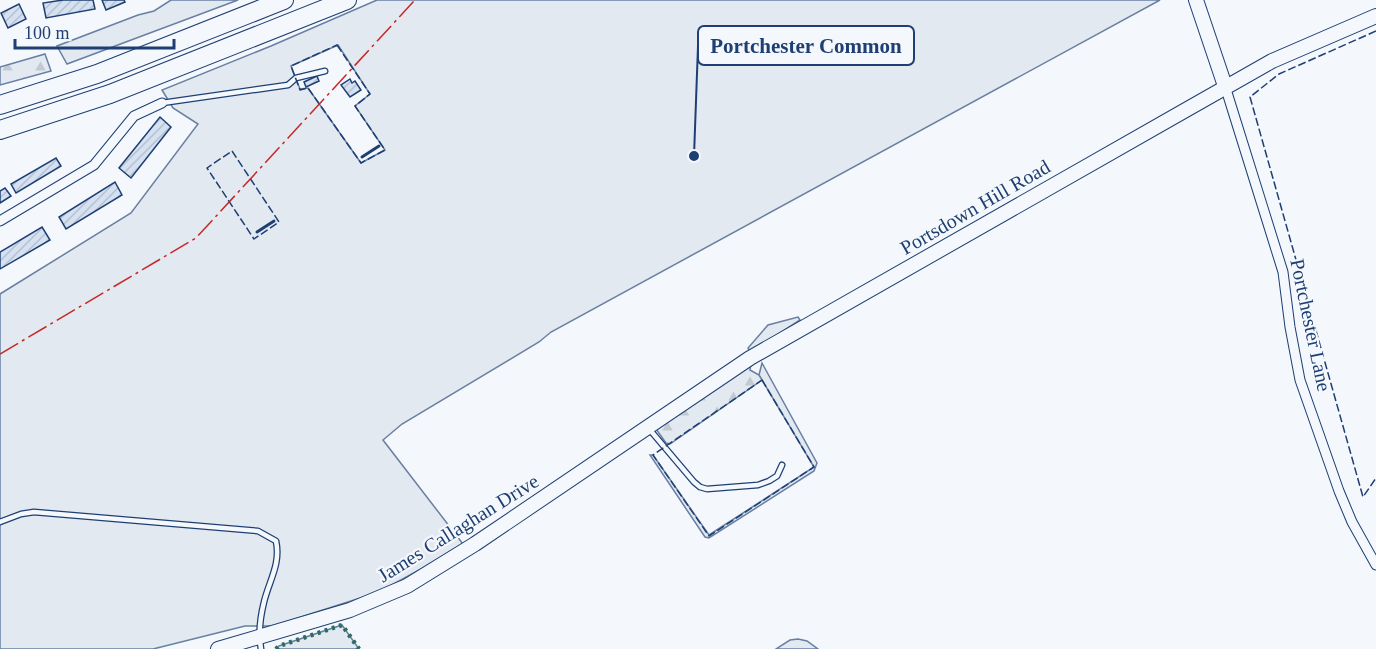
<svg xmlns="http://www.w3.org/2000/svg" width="1376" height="649" viewBox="0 0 1376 649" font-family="'Times New Roman',serif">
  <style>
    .green { fill: #e3e9f0; stroke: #687fa3; stroke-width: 1.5; fill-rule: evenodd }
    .forest { fill: url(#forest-firs); stroke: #687fa3; stroke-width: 1.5 }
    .building { fill: url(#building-hatch); stroke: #1d3f73; stroke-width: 1.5 }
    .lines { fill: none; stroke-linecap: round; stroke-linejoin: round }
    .lane-casing { stroke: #1d3f73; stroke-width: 7 }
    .street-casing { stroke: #1d3f73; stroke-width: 11 }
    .secondary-casing { stroke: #1d3f73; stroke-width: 16 }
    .highway-casing { stroke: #1d3f73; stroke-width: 20 }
    .lane { stroke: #f4f7fb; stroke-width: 4.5 }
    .street { stroke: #f4f7fb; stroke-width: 9 }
    .secondary { stroke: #f4f7fb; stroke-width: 14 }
    .highway { stroke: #f4f7fb; stroke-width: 18 }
    .hedge { stroke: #2c6c60; stroke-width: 4.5; stroke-dasharray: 3 4.5; stroke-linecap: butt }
    .fence { stroke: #1d3f73; stroke-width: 1.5; stroke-dasharray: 8 3; stroke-linecap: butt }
    .wall { stroke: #1d3f73; stroke-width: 3 }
    .power { stroke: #c62828; stroke-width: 1.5; stroke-dasharray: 21 4.5 3 4.5; stroke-linecap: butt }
    .labels { text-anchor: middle; stroke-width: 4.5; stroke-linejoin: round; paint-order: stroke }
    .street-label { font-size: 20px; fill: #1d3f73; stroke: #f4f7fb }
    .leader { fill: none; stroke: #1d3f73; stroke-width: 2 }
    .callout-dot { fill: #1d3f73; stroke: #f4f7fb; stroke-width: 2 }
    .callout { fill: #f4f7fb; stroke: #1d3f73; stroke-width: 2 }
    .callout-label { font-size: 21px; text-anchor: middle; font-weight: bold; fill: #1d3f73 }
  </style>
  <defs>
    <pattern id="forest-firs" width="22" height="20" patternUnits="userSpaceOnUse" patternTransform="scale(1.5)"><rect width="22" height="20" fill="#e3e9f0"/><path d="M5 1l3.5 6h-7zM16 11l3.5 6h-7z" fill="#c2c9d1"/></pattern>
    <pattern id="building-hatch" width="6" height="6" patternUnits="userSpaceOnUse" patternTransform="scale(1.5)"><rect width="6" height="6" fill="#d5e0f0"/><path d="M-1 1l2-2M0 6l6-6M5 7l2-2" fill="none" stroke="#b6c1d1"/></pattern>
  </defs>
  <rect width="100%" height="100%" fill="#f4f7fb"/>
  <g class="green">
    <path d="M171,0H238L67,64L57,46L138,15L154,11Z"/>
    <path d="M377,0H1160L551,332L539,342L402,424L383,440L463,544L421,569L379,592L273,626H245L153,649H0V294L131,213L198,124L173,108L162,90L271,46ZM338,45L370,94L355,106L385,150L361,163L308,88L300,89L291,66Z"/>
    <path d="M798,317L800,320L750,352L748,348L768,325Z"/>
    <path d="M762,363L817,463L814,471L709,538L705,537L650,455H653L709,535L814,467L759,375Z"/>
    <path d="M342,625L359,649H276L279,646Z"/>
    <path d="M798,639L807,641L818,649H776L790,640Z"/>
  </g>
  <g class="forest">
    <path d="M45,54L51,71L0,85V67Z"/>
    <path d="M751,363L750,370L759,375L762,380L670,444L666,443L656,429Z"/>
  </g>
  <g class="building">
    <path d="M63,0H93L95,9L46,18L43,3Z"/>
    <path d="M102,0H124L125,2L106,10Z"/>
    <path d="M19,4L26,19L8,28L1,13Z"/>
    <path d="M317,76L319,81L306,87L304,82Z"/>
    <path d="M350,79L352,83L355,81L361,90L350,97L341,85Z"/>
    <path d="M160,117L171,127L131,178L119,168Z"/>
    <path d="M56,158L61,166L16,193L11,184Z"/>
    <path d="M115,182L122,195L66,229L59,217Z"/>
    <path d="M5,188L11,196L0,203V191Z"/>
    <path d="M42,227L50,240L0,269V252Z"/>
  </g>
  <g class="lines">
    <g class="lane-casing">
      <g id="lane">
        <path d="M162,103L288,85L296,78L325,71"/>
        <path d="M650,430L694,482L700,487L707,489L758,485L769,481L777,476L782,465"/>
        <path d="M0,522L21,514L34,512L258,531L276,541C281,564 269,581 264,602C260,618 258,633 261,649"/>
      </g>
    </g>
    <g class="street-casing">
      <g id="street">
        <path d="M1225,86L1283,272L1290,327L1300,380L1339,491L1352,522L1376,565"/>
        <path d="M0,221L94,165L134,116L162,103"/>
      </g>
    </g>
    <g class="secondary-casing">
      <g id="secondary">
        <path d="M1196,0L1225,86"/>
        <path d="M218,649L350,610L407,586L475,544L750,358L1184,111L1272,61L1376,16"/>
      </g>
    </g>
    <g class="highway-casing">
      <g id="highway">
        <path d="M0,105L97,74L284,0"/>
        <path d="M0,130L110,94L347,0"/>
      </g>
    </g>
    <use href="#lane" class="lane"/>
    <use href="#street" class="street"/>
    <use href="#secondary" class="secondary"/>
    <use href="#highway" class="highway"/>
    <path class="hedge" d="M276,649L279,646L342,625L359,649"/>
    <g class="fence">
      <path d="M1376,31L1279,74L1250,97L1363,497L1376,478"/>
      <path d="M337,45L370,94L355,106L385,150L361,163L308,88L300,90L291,66Z"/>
      <path d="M232,151L279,222L254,239L207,168Z"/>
      <path d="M762,380L814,467L709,536L653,455Z"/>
    </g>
    <g class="wall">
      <path d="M362,157L379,146"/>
      <path d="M257,232L274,221"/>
    </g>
    <path class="power" d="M0,354L196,238L415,0"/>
  </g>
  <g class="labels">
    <g class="street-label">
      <text transform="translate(975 207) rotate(-30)" y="7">Portsdown Hill Road</text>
      <text transform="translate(1311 325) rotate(78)" y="7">Portchester Lane</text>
      <text transform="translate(458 528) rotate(-32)" y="7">James Callaghan Drive</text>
    </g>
  </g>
  <path class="leader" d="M694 156L698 46"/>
  <circle class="callout-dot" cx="694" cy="156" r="6"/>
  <rect class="callout" x="698" y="26" width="216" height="39" rx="6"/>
  <g class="callout-label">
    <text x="806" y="53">Portchester Common</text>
  </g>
  <path d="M15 39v9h159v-9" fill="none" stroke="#1d3f73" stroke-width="3"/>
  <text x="24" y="39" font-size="18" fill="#1d3f73" stroke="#f4f7fb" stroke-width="4.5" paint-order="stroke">100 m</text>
</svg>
